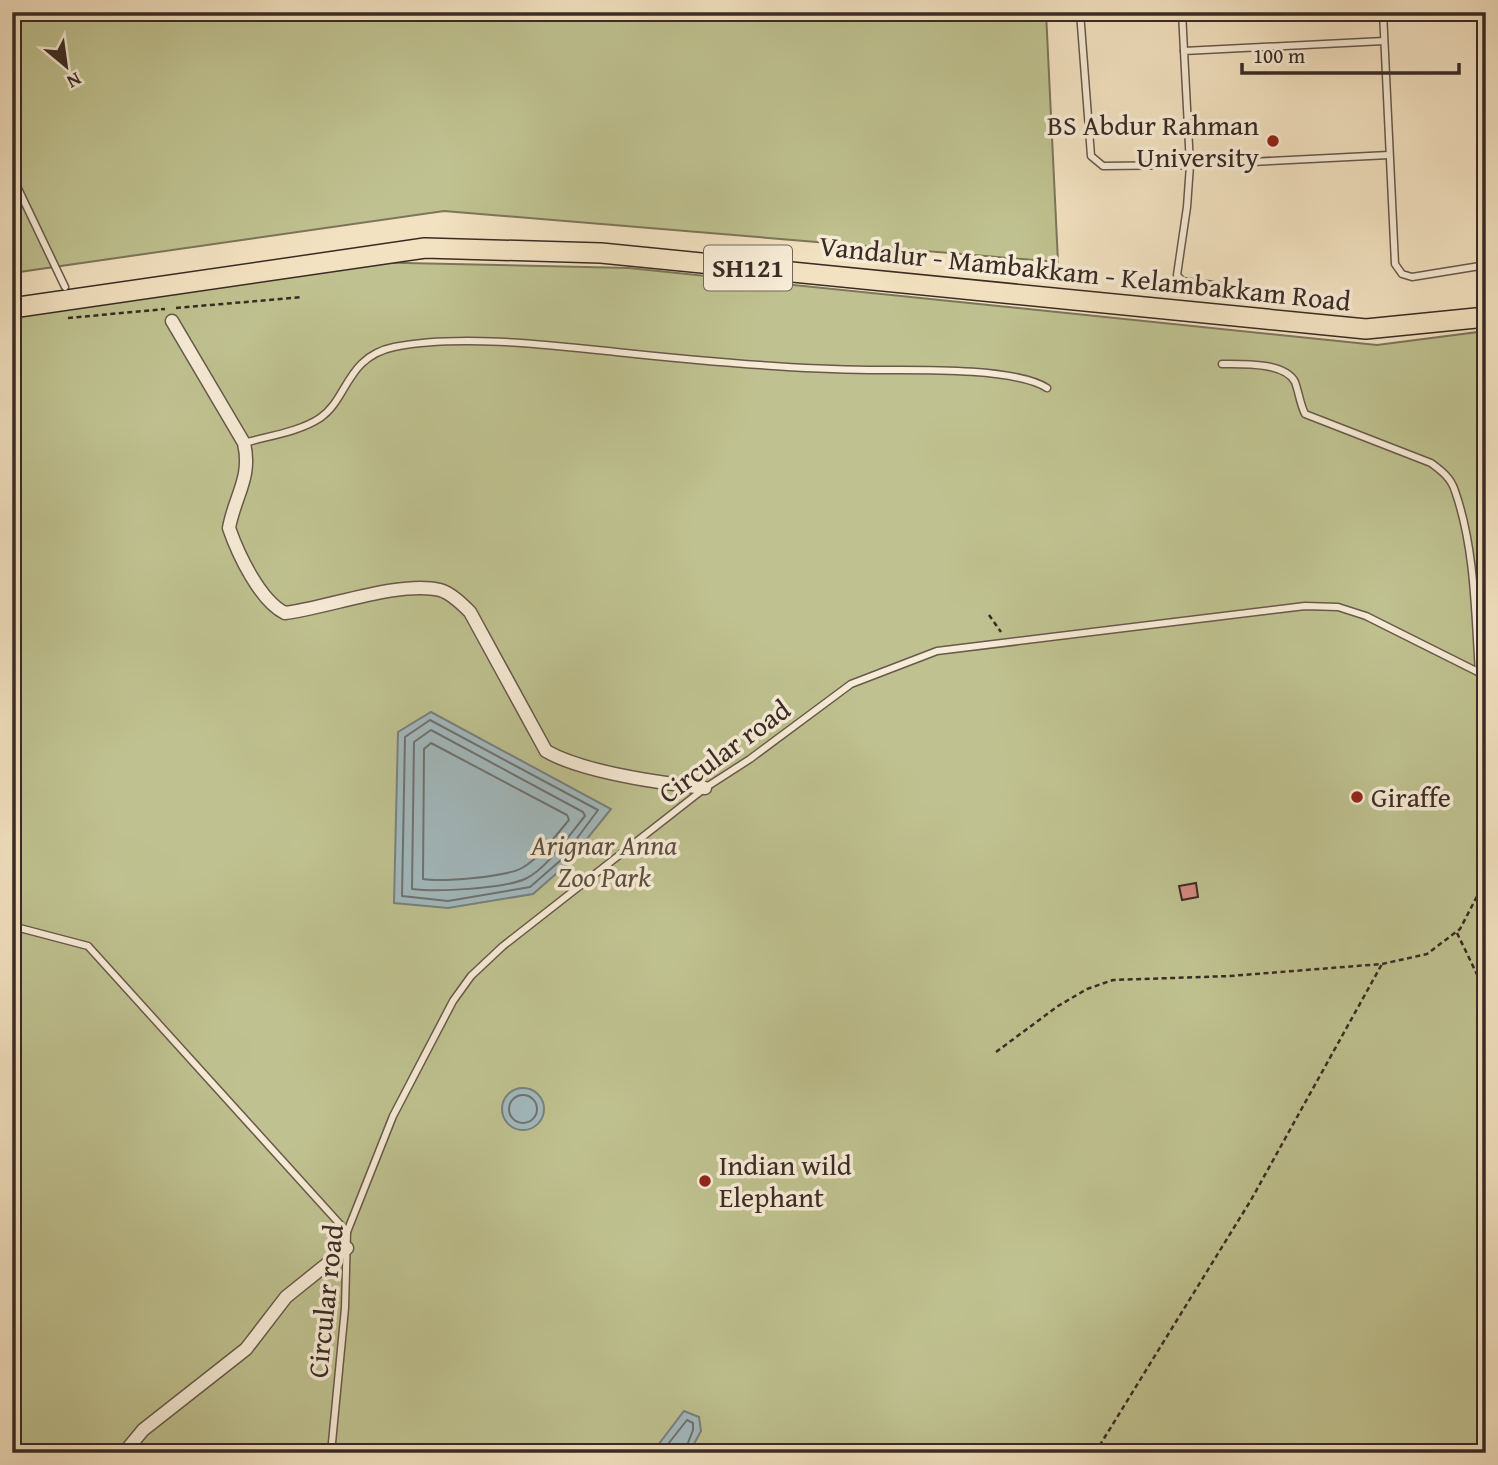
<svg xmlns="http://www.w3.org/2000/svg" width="1498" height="1465" viewBox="0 0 1498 1465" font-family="'Gentium Book Plus',serif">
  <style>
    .green { fill: #bfc290; stroke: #7c765a; stroke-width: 2 }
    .water { fill: #a2babf; stroke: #788181; stroke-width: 2 }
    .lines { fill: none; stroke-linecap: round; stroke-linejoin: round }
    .shore { stroke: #6e7272; stroke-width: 2 }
    .building { fill: #d5897f; stroke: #392b25; stroke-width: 2 }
    .lane-casing { stroke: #68594c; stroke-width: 9 }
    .street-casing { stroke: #68594c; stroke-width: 15 }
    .primary-casing { stroke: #392b25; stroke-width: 22 }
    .path { stroke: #392b25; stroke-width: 2.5; stroke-dasharray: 5 3.5; stroke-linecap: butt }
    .lane { stroke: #f7ecd7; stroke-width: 6 }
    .street { stroke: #f7ecd7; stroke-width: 12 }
    .primary { stroke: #f3e2c1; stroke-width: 19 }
    .poi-dot { fill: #8f2418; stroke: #f7ecd7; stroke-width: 2.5 }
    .labels { text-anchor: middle; stroke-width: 7; stroke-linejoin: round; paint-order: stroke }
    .shield { fill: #f7ecd7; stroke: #72655a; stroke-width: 2 }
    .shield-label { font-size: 26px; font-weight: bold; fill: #392b25 }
    .poi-label { font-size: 28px; fill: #392b25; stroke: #f7ecd7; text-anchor: start }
    .street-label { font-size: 28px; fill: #392b25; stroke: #f7ecd7 }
    .park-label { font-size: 28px; font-style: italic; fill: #5a5140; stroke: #f7ecd7 }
  </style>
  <rect width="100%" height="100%" fill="#f3e2c1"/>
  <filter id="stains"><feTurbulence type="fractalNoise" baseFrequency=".00286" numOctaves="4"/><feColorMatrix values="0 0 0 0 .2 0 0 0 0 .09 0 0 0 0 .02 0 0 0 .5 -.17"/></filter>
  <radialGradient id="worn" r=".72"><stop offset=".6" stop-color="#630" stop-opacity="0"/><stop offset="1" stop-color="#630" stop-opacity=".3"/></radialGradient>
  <g class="green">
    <path d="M12,12H1046L1058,262L444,211L12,273Z"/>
    <path d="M359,262L629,268L1377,345L1486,331V1453H12V314Z"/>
  </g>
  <g class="water">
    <path d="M431,712L611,809L566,865L533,894L448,908L394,903L398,732Z"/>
    <circle cx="523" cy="1109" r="21"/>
    <path d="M684,1411L699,1417L701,1431L689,1453H652Z"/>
  </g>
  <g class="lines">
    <g class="shore">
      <path d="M430,720L598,810L561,860L530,887L448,901L402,896L405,737Z"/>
      <path d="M431,730L583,812L585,816C570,834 546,870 525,879C501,889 438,892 412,889L414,742Z"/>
      <path d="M431,743L567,815L569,820C555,836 541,857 522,868C506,877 442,882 423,879L424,749Z"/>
      <circle cx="523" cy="1109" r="14"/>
      <path d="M661,1453L687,1420L693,1423V1430L684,1453"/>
    </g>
  </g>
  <path class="building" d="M1196,883L1198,897L1182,900L1179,886Z"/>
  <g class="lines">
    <g class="lane-casing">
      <g id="lane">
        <path d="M1080,12L1091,156L1103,166L1190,165L1187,207L1177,275L1182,281L1229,287"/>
        <path d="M1182,12L1184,51"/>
        <path d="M1383,12L1395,264L1402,274L1412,277L1486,265"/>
        <path d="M1384,41L1184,51L1190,165L1389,155"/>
        <path d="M12,176L65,287"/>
        <path d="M1222,364C1241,364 1285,362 1295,382C1299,393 1300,404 1305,414L1431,463C1442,471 1451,478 1455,491C1475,548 1475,613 1479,673"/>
        <path d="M244,443C268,436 299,432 320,418C348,399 346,357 394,347C458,334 551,345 616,352C700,361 785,369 869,370C911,370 1015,367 1047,388"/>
        <path d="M12,926L88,946L347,1232"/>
        <path d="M331,1453L345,1308L347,1232L393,1116L453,1001L471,976L503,946L705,788L750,759L851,684L937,651L1305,606L1338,607L1366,616L1486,676"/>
      </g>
    </g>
    <g class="street-casing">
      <g id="street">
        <path d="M172,321L244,443C252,478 235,495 229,528C238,554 260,601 285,613C327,608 400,580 440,590C451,593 462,604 470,612L546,751C584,773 661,783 705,788"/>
        <path d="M124,1453L143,1430L246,1349L286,1297L347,1248"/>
      </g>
    </g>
    <g class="primary-casing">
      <path id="primary" d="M12,308L425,248L601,253L1366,329L1486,317"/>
    </g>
    <g class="path">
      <path d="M176,308L303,297"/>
      <path d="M68,318L165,309"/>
      <path d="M989,615L1001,632"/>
      <path d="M1457,933L1486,993"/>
      <path d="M996,1052L1058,1006L1087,989L1113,980L1230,976L1382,964L1427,954L1460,929L1486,879"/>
      <path d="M1095,1453L1251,1200L1382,964"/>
    </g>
    <use href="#lane" class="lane"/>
    <use href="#street" class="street"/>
    <use href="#primary" class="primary"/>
  </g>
  <g class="poi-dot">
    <circle cx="1273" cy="141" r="7"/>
    <circle cx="1357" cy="797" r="7"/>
    <circle cx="705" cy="1181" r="7"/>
  </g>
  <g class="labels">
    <rect class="shield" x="704" y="245.5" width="88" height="45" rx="5"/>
    <g class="shield-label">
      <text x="748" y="277">SH121</text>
    </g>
    <g class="poi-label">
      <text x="1259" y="135" text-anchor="end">BS Abdur Rahman<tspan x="1259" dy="32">University</tspan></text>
      <text x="1371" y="807">Giraffe</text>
      <text x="719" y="1175">Indian wild<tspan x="719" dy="32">Elephant</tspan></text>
    </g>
    <g class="street-label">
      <text transform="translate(1085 273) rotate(6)" y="10">Vandalur - Mambakkam - Kelambakkam Road</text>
      <text transform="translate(724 751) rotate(-36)" y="10">Circular road</text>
      <text transform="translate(325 1301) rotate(-84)" y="10">Circular road</text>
    </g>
    <g class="park-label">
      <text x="604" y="855">Arignar Anna<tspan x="604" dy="32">Zoo Park</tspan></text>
    </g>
  </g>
  <rect width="1498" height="1465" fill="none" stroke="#f3e2c1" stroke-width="42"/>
  <rect x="14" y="14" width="1470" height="1437" fill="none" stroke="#392b25" stroke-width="3.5"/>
  <rect x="21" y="21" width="1456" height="1423" fill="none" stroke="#392b25" stroke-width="2"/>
  <g transform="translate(66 66) rotate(151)" stroke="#f7ecd7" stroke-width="5" paint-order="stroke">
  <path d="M0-5L12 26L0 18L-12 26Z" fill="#392b25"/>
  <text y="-10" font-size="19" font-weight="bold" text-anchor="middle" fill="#392b25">N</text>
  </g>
  <path d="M1242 63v10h217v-10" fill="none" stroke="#392b25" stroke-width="3.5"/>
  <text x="1253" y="63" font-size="21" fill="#392b25" stroke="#f7ecd7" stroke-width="5" paint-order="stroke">100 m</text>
  <rect width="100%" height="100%" filter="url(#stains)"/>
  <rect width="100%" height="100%" fill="url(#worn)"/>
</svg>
